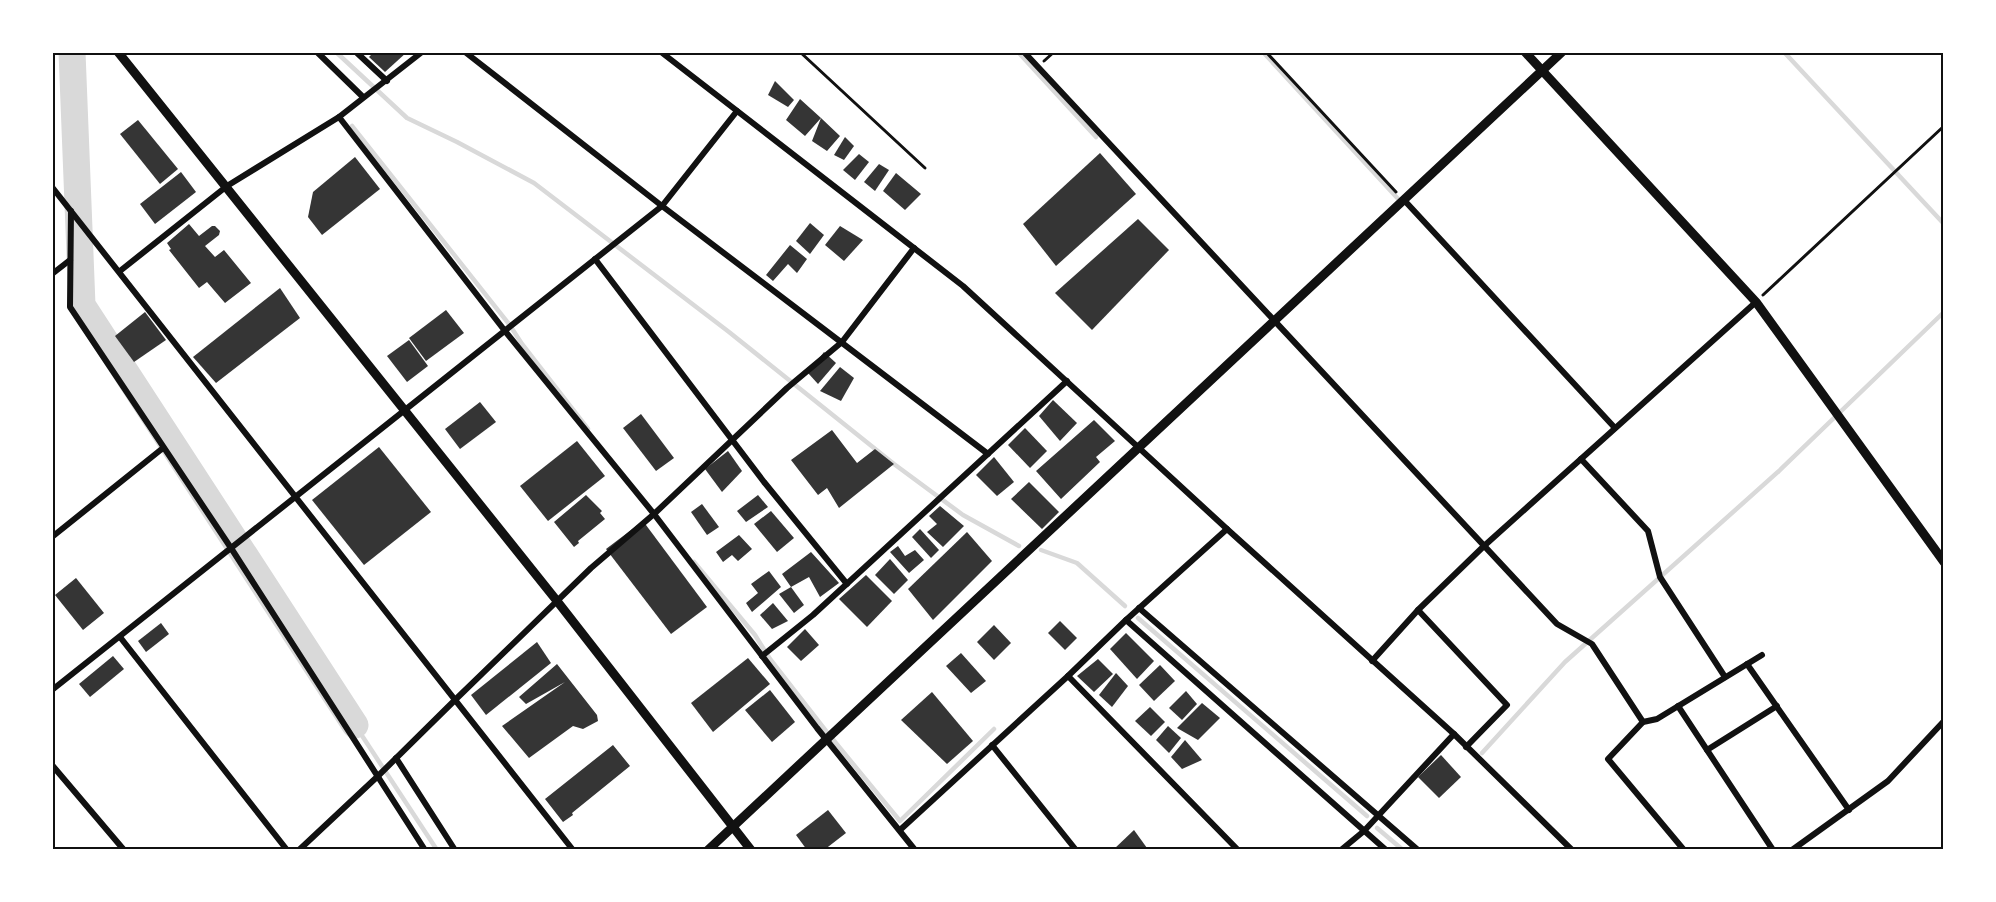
<svg xmlns="http://www.w3.org/2000/svg" width="1996" height="902" viewBox="0 0 1996 902" font-family="Quicksand,sans-serif">
  <style>
    .lines { fill: none; stroke-linecap: round; stroke-linejoin: round }
    .stream { stroke: #d9d9d9; stroke-width: 4.5 }
    .river { stroke: #d9d9d9; stroke-width: 27 }
    .building { fill: #353535 }
    .path { stroke: #111; stroke-width: 3 }
    .minor { stroke: #111; stroke-width: 6 }
    .tertiary { stroke: #111; stroke-width: 9 }
    .neatline { fill: none; stroke: #111; stroke-width: 2 }
  </style>
  <rect width="100%" height="100%" fill="#fff"/>
  <g class="lines">
    <g class="stream">
      <path d="M336,52L407,118L457,142L534,183L729,332L894,464L963,515L1019,546"/>
      <path d="M1018,52L1096,137"/>
      <path d="M1263,52L1400,201"/>
      <path d="M1784,52L1944,224"/>
      <path d="M352,126L509,324L522,344L588,429"/>
      <path d="M1041,550L1077,563L1125,606"/>
      <path d="M694,562L755,635L770,659L826,731L900,821L994,729"/>
      <path d="M1138,618L1367,816"/>
      <path d="M355,725L437,850"/>
      <path d="M1482,753L1565,662L1779,471L1944,312"/>
      <path d="M1377,828L1403,850"/>
    </g>
    <path class="river" d="M72,52L82,305L355,725"/>
  </g>
  <g class="building">
    <path d="M374,52H407L385,72L369,57Z"/>
    <path d="M775,81L794,100L788,107L768,95Z"/>
    <path d="M800,99L821,118L840,136L827,151L812,141L821,118L805,136L786,120Z"/>
    <path d="M138,120L178,169L160,184L120,134Z"/>
    <path d="M845,137L854,146L844,160L834,155Z"/>
    <path d="M1100,153L1136,194L1056,266L1023,224Z"/>
    <path d="M859,154L869,162L855,180L843,170Z"/>
    <path d="M355,157L380,189L322,235L308,217L313,192Z"/>
    <path d="M879,164L889,170L875,191L864,182Z"/>
    <path d="M181,172L196,192L155,224L140,204Z"/>
    <path d="M896,173L921,194L905,210L883,191Z"/>
    <path d="M1138,219L1169,250L1092,330L1055,293Z"/>
    <path d="M810,223L824,235L810,254L796,241Z"/>
    <path d="M189,224L199,236L212,226H215L220,231L219,235L205,246L215,257L224,250L251,283L225,303L207,282L199,288L169,250L171,249L167,243Z"/>
    <path d="M840,226L863,240L844,261L825,245Z"/>
    <path d="M790,245L807,259L797,273L788,264L773,281L766,275Z"/>
    <path d="M280,288L300,318L216,383L193,357Z"/>
    <path d="M446,310L464,333L426,361L409,338Z"/>
    <path d="M145,312L166,340L134,362L115,336Z"/>
    <path d="M409,340L428,366L407,382L387,356Z"/>
    <path d="M824,352L836,363L818,384L808,373Z"/>
    <path d="M840,367L854,378L841,401L820,391Z"/>
    <path d="M1053,400L1077,423L1060,441L1039,416Z"/>
    <path d="M480,402L496,422L460,449L445,429Z"/>
    <path d="M641,414L674,458L656,471L623,428Z"/>
    <path d="M1094,420L1115,441L1096,457L1100,462L1061,499L1036,471Z"/>
    <path d="M1025,428L1047,451L1030,468L1008,445Z"/>
    <path d="M832,430L857,463L875,449L894,464L839,508L827,488L818,495L791,460Z"/>
    <path d="M577,441L605,476L548,521L520,486Z"/>
    <path d="M379,447L431,512L364,565L312,500Z"/>
    <path d="M728,451L742,471L722,492L705,469Z"/>
    <path d="M994,457L1014,482L997,496L976,475Z"/>
    <path d="M1029,482L1059,512L1042,529L1011,499Z"/>
    <path d="M586,495L602,511L600,513L605,519L578,541L579,543L574,547L554,522Z"/>
    <path d="M758,495L768,507L746,522L737,511Z"/>
    <path d="M702,504L719,527L707,535L691,512Z"/>
    <path d="M940,506L964,526L943,547L927,532L937,524L929,516Z"/>
    <path d="M771,511L794,538L777,552L754,524Z"/>
    <path d="M643,521L707,607L671,634L606,549Z"/>
    <path d="M920,529L939,550L931,558L912,537Z"/>
    <path d="M967,532L992,561L933,620L908,589Z"/>
    <path d="M739,535L752,549L738,561L732,555L723,562L716,552Z"/>
    <path d="M898,546L905,556L915,550L924,560L909,573L890,552Z"/>
    <path d="M811,552L839,583L820,597L809,577L791,587L782,574Z"/>
    <path d="M890,559L908,580L894,594L875,575Z"/>
    <path d="M769,571L781,587L752,612L746,603L758,593L751,584Z"/>
    <path d="M866,575L892,601L867,627L839,599Z"/>
    <path d="M76,578L104,613L83,630L55,595Z"/>
    <path d="M791,587L804,605L794,613L779,594Z"/>
    <path d="M773,603L788,621L772,629L760,615Z"/>
    <path d="M1060,621L1077,638L1065,650L1048,633Z"/>
    <path d="M161,623L169,634L146,652L138,641Z"/>
    <path d="M994,625L1011,643L994,660L977,642Z"/>
    <path d="M805,629L819,645L801,661L787,647Z"/>
    <path d="M1126,633L1154,661L1137,679L1110,649Z"/>
    <path d="M537,642L551,663L486,715L471,695Z"/>
    <path d="M961,653L986,681L971,693L946,666Z"/>
    <path d="M113,656L124,669L90,697L79,684Z"/>
    <path d="M748,658L770,684L713,732L691,703Z"/>
    <path d="M1098,659L1113,674L1094,692L1077,676Z"/>
    <path d="M557,664L597,715L598,721L583,729L573,726L529,758L502,726L565,682L526,704L519,697Z"/>
    <path d="M1160,665L1175,681L1154,701L1139,685Z"/>
    <path d="M1116,673L1128,686L1112,707L1099,695Z"/>
    <path d="M770,690L795,722L772,742L745,710Z"/>
    <path d="M1186,691L1197,704L1182,720L1169,708Z"/>
    <path d="M932,692L973,741L947,764L901,720Z"/>
    <path d="M1202,703L1220,718L1198,740L1177,728Z"/>
    <path d="M1150,707L1165,722L1151,736L1135,721Z"/>
    <path d="M1168,726L1181,738L1169,753L1156,740Z"/>
    <path d="M1185,740L1202,760L1182,769L1171,757Z"/>
    <path d="M613,745L630,766L572,813L573,815L563,822L545,799Z"/>
    <path d="M1441,755L1461,777L1439,798L1418,777Z"/>
    <path d="M828,810L846,833L824,850H807L796,835Z"/>
    <path d="M1134,830L1147,848L1145,850H1113Z"/>
  </g>
  <g class="lines">
    <g class="path">
      <path d="M800,52L925,168"/>
      <path d="M1266,52L1396,192"/>
      <path d="M1044,61L1054,52"/>
      <path d="M1763,295L1944,126"/>
    </g>
    <g class="minor">
      <path d="M317,52L363,97"/>
      <path d="M356,52L387,81"/>
      <path d="M465,52L662,206L988,454"/>
      <path d="M661,52L963,286L1227,529L1454,734L1572,850"/>
      <path d="M1024,52L1557,624L1592,644L1643,722"/>
      <path d="M339,117L505,331L654,514L817,728L915,850"/>
      <path d="M52,187L573,850"/>
      <path d="M1404,200L1615,428"/>
      <path d="M71,211L70,307L231,548L425,850"/>
      <path d="M595,259L764,482L847,584"/>
      <path d="M120,271L227,186L339,117L422,52"/>
      <path d="M52,274L70,260"/>
      <path d="M1581,459L1648,531L1660,577L1725,677"/>
      <path d="M52,537L163,448"/>
      <path d="M1139,608L1418,850"/>
      <path d="M1418,610L1507,705L1466,747"/>
      <path d="M1126,620L1386,850"/>
      <path d="M120,637L287,850"/>
      <path d="M762,656L813,615L1067,381"/>
      <path d="M1372,661L1418,610L1484,546L1756,302"/>
      <path d="M1747,664L1849,810"/>
      <path d="M1068,676L1238,850"/>
      <path d="M52,690L662,206L737,111"/>
      <path d="M1678,706L1773,850"/>
      <path d="M992,745L1076,850"/>
      <path d="M1707,750L1777,706"/>
      <path d="M396,758L455,850"/>
      <path d="M52,765L124,850"/>
      <path d="M900,830L1068,676L1126,620L1227,529"/>
      <path d="M299,850L378,776L455,700L591,568L654,514L787,388L842,342L914,248"/>
      <path d="M1341,850L1364,831L1454,734"/>
      <path d="M1684,850L1608,759L1643,722L1657,719L1762,655"/>
      <path d="M1792,850L1888,781L1944,721"/>
    </g>
    <g class="tertiary">
      <path d="M118,52L557,601L751,850"/>
      <path d="M1525,52L1756,302L1944,562"/>
      <path d="M708,850L1562,52"/>
    </g>
  </g>
  <rect width="1996" height="902" fill="none" stroke="#ffffff" stroke-width="108"/>
  <rect x="54" y="54" width="1888" height="794" class="neatline"/>
</svg>
